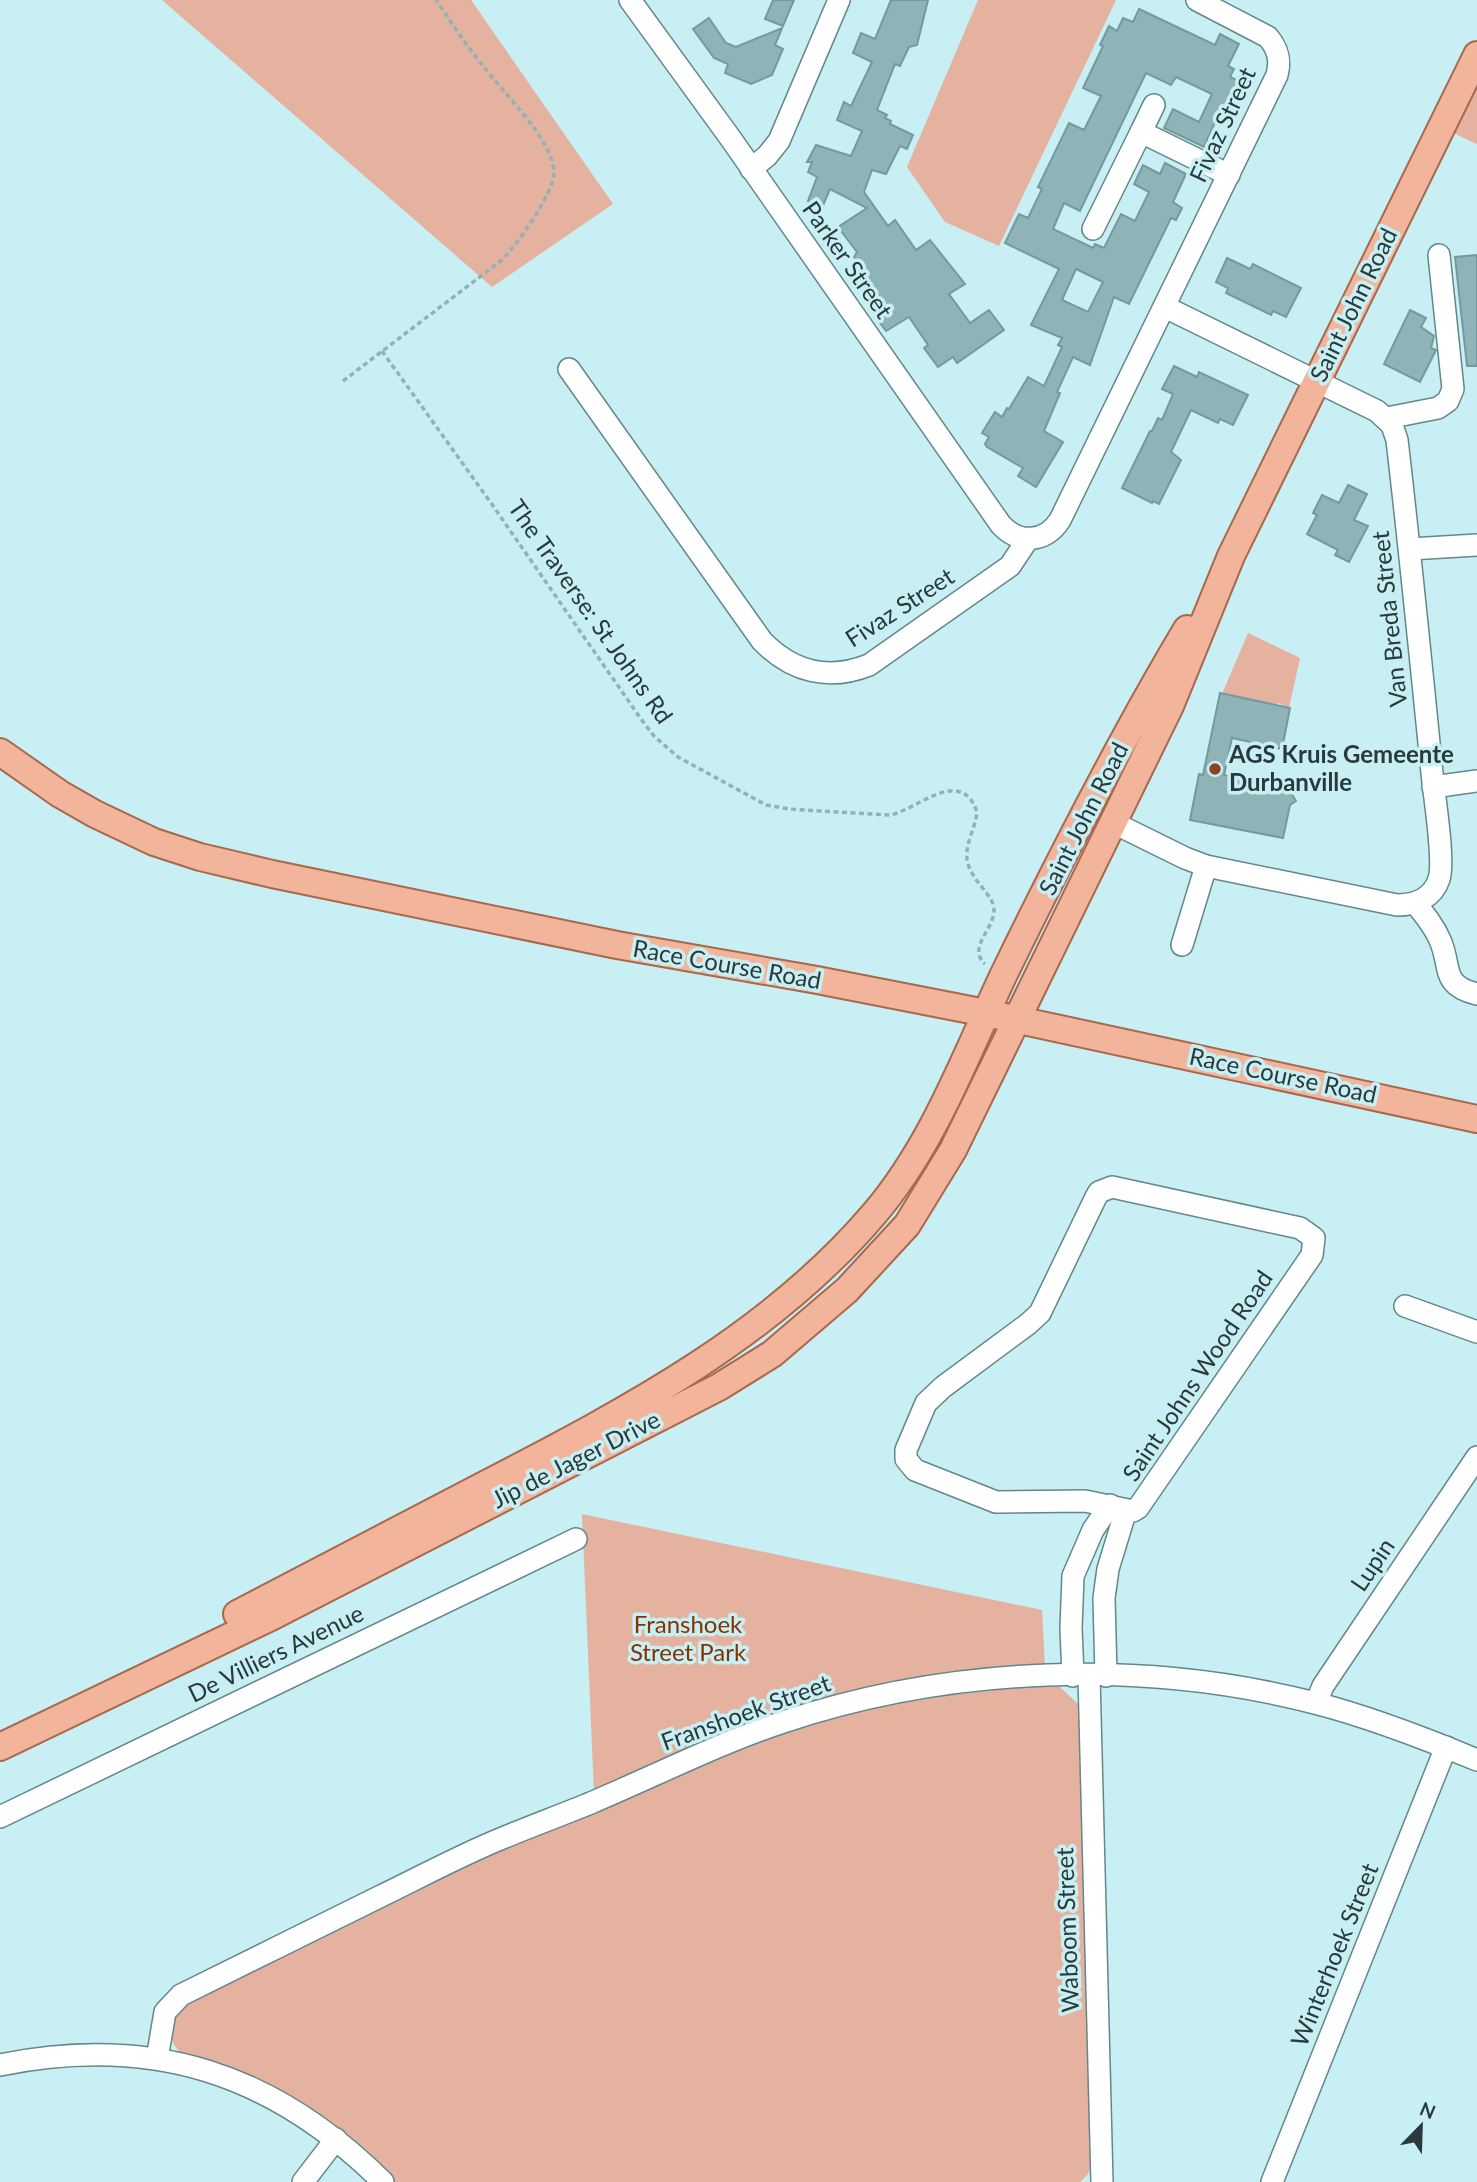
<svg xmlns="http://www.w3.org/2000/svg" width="1477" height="2182" viewBox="0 0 1477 2182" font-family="Lato,sans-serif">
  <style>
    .green { fill: #e4b29f }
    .building { fill: #8eb4b7; stroke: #759a9e; stroke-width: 2; fill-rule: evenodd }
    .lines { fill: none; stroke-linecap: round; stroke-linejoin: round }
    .minor-casing { stroke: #63878b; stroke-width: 24 }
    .major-casing { stroke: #a7684d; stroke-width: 30 }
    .path { stroke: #93b2b6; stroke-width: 3.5; stroke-dasharray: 5 3.5; stroke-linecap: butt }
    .minor { stroke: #fff; stroke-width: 21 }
    .major { stroke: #f2b49a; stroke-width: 26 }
    .poi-dot { fill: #8b4324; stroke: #c8eff3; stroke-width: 2.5 }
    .labels { text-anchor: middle; stroke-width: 7; stroke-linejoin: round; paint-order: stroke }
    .street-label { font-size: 24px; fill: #2a393b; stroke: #c8eff3 }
    .poi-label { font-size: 24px; font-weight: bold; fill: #2a393b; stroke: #c8eff3; text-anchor: start }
    .park-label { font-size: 24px; fill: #873000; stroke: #c8eff3 }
  </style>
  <rect width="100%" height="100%" fill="#c8eff3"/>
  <g class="green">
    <path d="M162,0H471L613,204L492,287Z"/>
    <path d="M978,0H1116L999,246L945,222L907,167Z"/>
    <path d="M1477,79V144L1451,132Z"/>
    <path d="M1248,633L1300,658L1289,708L1278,703L1277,705L1222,694Z"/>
    <path d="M582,1514L1042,1610L1045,1667L740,1727L665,1758L594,1793Z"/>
    <path d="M1059,1686L1079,1705L1092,2162L1088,2174L1080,2182H393L386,2173L180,2052C165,2038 172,2020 182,2005L510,1843L568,1825L690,1767L775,1735L862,1710L910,1700L1009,1688Z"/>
  </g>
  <g class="building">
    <path d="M773,0H794L783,26L765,19Z"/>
    <path d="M891,0H928L917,45L909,47L900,66L895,64L877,110L887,115L885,118L891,121L890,124L913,135L907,149L900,146L886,174L872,170L864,192L888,226L895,220L916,250L930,240L965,284L949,294L970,323L989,310L1004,330L957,363L953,357L938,367L924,348L928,345L909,317L886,331L877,319L888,310L854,257L857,252L838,227L867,208L830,189L822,208L808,201L817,177L808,172L812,162H807L816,145L851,156L862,131L837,120L844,102L851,106L872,62L853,53L861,33L875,39Z"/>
    <path d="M1139,9L1215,45L1220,34L1239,44L1228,66L1234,69L1230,77L1239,81L1221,120L1217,118L1204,147L1164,128L1173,109L1199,122L1212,94L1176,77L1171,85L1146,73L1080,211L1064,203L1053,229L1093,248L1095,244L1104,248L1121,214L1135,221L1149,192L1134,184L1143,165L1160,174L1165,163L1186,174L1173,202L1182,208L1176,220L1171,218L1129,304L1114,297L1090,365L1073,357L1057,392L1060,393L1044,431L1063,442L1036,487L1018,476L1023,468L987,447L985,444L989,437L982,433L995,412L1002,417L1007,408L1009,409L1028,377L1044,386L1062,347L1058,345L1062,338L1031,325L1059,269L1005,243L1019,214L1028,218L1042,189L1038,187L1069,123L1084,130L1101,96L1083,88L1103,46L1100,45L1109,26L1117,31L1123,18L1133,22ZM1076,269L1103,282L1088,312L1062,300Z"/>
    <path d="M709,18L726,43L736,47L782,28L775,45L783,49L782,51L772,75L751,84L725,73L728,64L714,58L693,29Z"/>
    <path d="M1477,255V366H1467L1455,257Z"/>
    <path d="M1227,258L1250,269L1253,264L1301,288L1286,317L1273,311L1271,315L1226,293L1228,288L1216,282Z"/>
    <path d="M1410,310L1426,318L1421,327L1434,336L1431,348L1436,350L1420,382L1384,364Z"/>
    <path d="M1174,366L1197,377L1199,372L1248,395L1233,425L1220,419L1218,423L1191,410L1171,452L1181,460L1159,504L1153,501L1152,503L1122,488L1150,431H1152L1158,418L1162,420L1173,394L1162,389Z"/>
    <path d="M1348,485L1367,494L1354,520L1368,526L1349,562L1335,555L1338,550L1307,534L1317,515L1313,513L1322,495L1339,503Z"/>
    <path d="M1220,693L1290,708L1282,749L1232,738L1224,775L1288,788L1296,801L1290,805L1283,838L1190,820L1199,774L1203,775Z"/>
  </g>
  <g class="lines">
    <g class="minor-casing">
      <g id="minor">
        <path d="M630,0L731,139L1001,525C1019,544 1045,543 1060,520L1277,75C1281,60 1278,49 1268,37L1197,0"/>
        <path d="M1141,132L1154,105"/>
        <path d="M751,169L767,156L779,141L839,0"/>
        <path d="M1093,229L1141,132L1229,175"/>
        <path d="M569,369L762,641C792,672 829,681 869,665L1010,566L1028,539"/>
        <path d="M1387,418L1438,408L1448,401L1453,389L1439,255"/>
        <path d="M1410,549L1477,545"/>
        <path d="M1433,787L1477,781"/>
        <path d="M1112,822L1185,858L1206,866L1397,905C1415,905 1433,898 1439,879C1445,860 1434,796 1432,773C1421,662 1410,551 1397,440L1392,425L1377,411L1165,307"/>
        <path d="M1415,903C1425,915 1434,926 1440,940C1452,967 1440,985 1477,994"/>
        <path d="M1182,945L1206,866"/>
        <path d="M1112,1187L1300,1228L1314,1238L1312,1255L1138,1508L1133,1511L1085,1501L996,1502L915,1470L906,1459V1450L926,1403L943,1387L1028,1324L1040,1313L1096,1197L1099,1192Z"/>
        <path d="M1405,1306L1477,1332"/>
        <path d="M1073,1676L1071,1628L1073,1576L1093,1530L1110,1505"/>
        <path d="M1089,1676L1102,2182"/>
        <path d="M1106,1676L1104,1598L1108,1569L1126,1510"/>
        <path d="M1316,1703L1323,1686L1477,1457"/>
        <path d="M0,1817L576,1539"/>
        <path d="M157,2059L165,2012L181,1995C247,1962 313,1930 379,1897C414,1880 448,1862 484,1846C520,1830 557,1817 593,1802C657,1775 717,1744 783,1722C951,1666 1143,1659 1315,1703C1370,1717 1424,1738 1477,1760"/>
        <path d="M0,2065C152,2034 273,2073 383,2182"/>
        <path d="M303,2182L336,2139"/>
        <path d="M1272,2182L1446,1747"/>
      </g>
    </g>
    <g class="major-casing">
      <g id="major">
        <path d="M0,752L60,794L95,814L154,842L200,857L272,874L617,945L817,980L986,1013L1477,1119"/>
        <path d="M237,1614C321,1570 406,1526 490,1482C629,1410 771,1335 874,1214C933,1145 965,1057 1003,976C1060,859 1120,741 1187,629"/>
        <path d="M0,1747L273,1616L719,1387L772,1354L847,1290L907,1225L953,1150L1170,706L1231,556L1477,55"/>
      </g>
    </g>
    <g class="path">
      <path d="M382,351L491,503L641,719L654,736L678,757L766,805L789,809L890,815C917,810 961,765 977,812C976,827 965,843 967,859C970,881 994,894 994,910C994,930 967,947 985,964"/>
      <path d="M343,381L502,260C516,246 554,193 554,173C553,139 503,93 483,66C466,45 451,22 436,0"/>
    </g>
    <use href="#minor" class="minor"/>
    <use href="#major" class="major"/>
  </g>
  <circle class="poi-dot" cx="1215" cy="769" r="7"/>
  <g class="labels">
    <g class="street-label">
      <text transform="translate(1223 125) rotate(-65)" y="8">Fivaz Street</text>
      <text transform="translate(847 260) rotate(55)" y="8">Parker Street</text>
      <text transform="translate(1354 305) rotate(-64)" y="8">Saint John Road</text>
      <text transform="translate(900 608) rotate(-33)" y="8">Fivaz Street</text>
      <text transform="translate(590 612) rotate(55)" y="8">The Traverse: St Johns Rd</text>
      <text transform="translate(1390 619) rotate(-96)" y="8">Van Breda Street</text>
      <text transform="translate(1084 819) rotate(-63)" y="8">Saint John Road</text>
      <text transform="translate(727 965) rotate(10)" y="8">Race Course Road</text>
      <text transform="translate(1283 1076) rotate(12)" y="8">Race Course Road</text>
      <text transform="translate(1198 1376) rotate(-56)" y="8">Saint Johns Wood Road</text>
      <text transform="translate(576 1460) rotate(-27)" y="8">Jip de Jager Drive</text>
      <text transform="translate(1373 1565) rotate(-56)" y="8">Lupin</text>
      <text transform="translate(276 1654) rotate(-26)" y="8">De Villiers Avenue</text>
      <text transform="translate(746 1713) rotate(-20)" y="8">Franshoek Street</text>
      <text transform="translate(1068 1930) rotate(-92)" y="8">Waboom Street</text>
      <text transform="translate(1335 1955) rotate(-68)" y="8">Winterhoek Street</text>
    </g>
    <g class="poi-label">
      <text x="1229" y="763">AGS Kruis Gemeente<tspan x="1229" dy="28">Durbanville</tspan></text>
    </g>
    <g class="park-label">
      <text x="688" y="1633">Franshoek<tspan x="688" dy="28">Street Park</tspan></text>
    </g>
  </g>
  <g transform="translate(1421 2126) rotate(23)" stroke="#c8eff3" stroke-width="5" paint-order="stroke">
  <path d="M0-5L12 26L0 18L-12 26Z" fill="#2a393b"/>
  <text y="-10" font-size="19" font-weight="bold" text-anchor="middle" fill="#2a393b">N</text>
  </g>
</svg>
